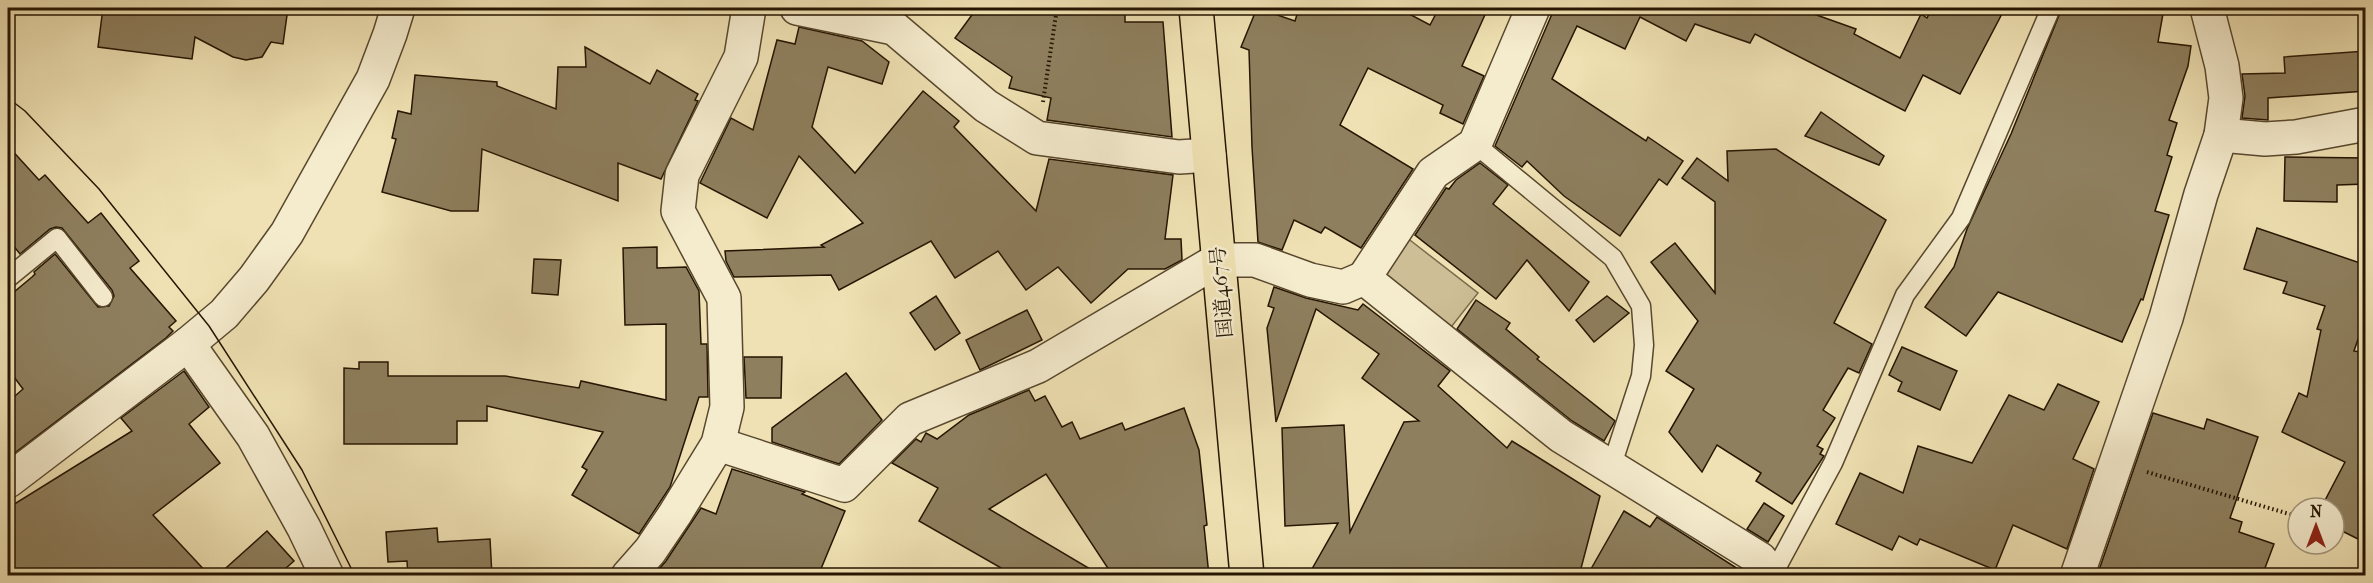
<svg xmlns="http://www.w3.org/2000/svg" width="2373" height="583" viewBox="0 0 2373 583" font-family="'IM FELL French Canon','Noto Serif JP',serif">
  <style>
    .green { fill: #cdbe95; stroke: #796a4c; stroke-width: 1.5 }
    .building { fill: #8e7f5e; stroke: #251502; stroke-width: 1.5 }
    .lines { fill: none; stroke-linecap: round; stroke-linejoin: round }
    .service-casing { stroke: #58482e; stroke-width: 21 }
    .minor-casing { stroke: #58482e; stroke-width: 36 }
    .trunk-casing { stroke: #251502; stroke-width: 36 }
    .path { stroke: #251502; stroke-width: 4; stroke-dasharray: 1.5 3; stroke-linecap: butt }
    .service { stroke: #f5ecce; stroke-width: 18 }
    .minor { stroke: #f5ecce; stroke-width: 33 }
    .trunk { stroke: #efe1b3; stroke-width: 33 }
    .tram { stroke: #251502; stroke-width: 1.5 }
    .labels { text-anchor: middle; stroke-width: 5; stroke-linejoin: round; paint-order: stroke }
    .street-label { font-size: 20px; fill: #251502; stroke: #f5ecce }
  </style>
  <rect width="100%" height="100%" fill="#efe1b3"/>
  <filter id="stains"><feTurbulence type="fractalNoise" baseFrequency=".00333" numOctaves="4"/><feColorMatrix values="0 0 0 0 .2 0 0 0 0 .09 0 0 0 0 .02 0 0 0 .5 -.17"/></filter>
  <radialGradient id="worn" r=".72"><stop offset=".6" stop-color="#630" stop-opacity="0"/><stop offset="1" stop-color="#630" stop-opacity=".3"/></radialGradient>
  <path class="green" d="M1406,237L1478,293L1448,331L1385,282L1383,266Z"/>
  <g class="building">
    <path d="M103,8H288L283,44L271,42L262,57L246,60L233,57L195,37L192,59L98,47Z"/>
    <path d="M977,8H1060L1125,11V22H1163L1172,137L1047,120L1051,98L1009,88L1012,77L955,38Z"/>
    <path d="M1257,8L1295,21L1299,8H1398L1430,25L1439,8H1488L1462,66L1484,76L1463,124L1440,113L1443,105L1368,68L1340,125L1413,169L1361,248L1325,227L1321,233L1294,220L1282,250L1258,242L1252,147L1249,50L1241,47Z"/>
    <path d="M1551,8H1797L1856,29L1854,34L1900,58L1921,14L1927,18L1932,8H2005L1960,94L1923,75L1905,111L1755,34L1750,43L1695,24L1686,41L1640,17L1625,49L1577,26L1552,79L1646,141L1648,137L1683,161L1667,185L1659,179L1620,236L1564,196L1527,161L1522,167L1495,146L1552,14Z"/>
    <path d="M2062,8H2164L2158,42L2191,46L2188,66L2169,120L2177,123L2167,155L2172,157L2155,211L2169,215L2143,300L2141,299L2122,342L1998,292L1966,336L1925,307L1954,267L1967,229L2011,134Z"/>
    <path d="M799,27L862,41L889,62L882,84L828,67L812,127L855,173L923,91L959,121L954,127L1036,211L1049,159L1173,175L1165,239H1181L1182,260L1165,269H1128L1091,303L1058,267L1026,290L998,251L955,278L931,241L839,290L831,275L734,277L726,261L725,251L824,247L821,245L863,223L799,156L767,218L700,183L731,118L753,130L777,40L795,44Z"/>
    <path d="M585,47L650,84L657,70L698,94L695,100L698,101L661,179L618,163V201L482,149L478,211H451L382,192L396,139L392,138L398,111L411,114L415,75L497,82V86L556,109L558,67H586Z"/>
    <path d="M2366,51V91L2268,98V120L2242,118L2245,96L2242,74L2285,73L2284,57Z"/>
    <path d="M1821,112L1884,156L1879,165L1805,136Z"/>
    <path d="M8,146L39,180L45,175L88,223L101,213L139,261L130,268L176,321L169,327L173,331L166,338L8,458V402L23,389L8,369V297L32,277L35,274L34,272L55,254L98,307L109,306L114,296L112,290L62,228L56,227L50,229L20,254L8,239Z"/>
    <path d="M1776,149L1886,220L1834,323L1872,344L1859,373L1848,368L1823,410L1835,418L1817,446L1823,449L1820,454L1824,456L1792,504L1756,481L1761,473L1717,445L1702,472L1669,432L1694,389L1666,371L1698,321L1651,262L1675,243L1715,293V202L1682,178L1697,158L1728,181L1727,151Z"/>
    <path d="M2285,157L2366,158V184L2337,185V202L2284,201Z"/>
    <path d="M1480,163L1508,185L1493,204L1589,282L1569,311L1527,260L1496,299L1415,235L1446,188L1449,189L1456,180Z"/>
    <path d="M2257,228L2366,265V316L2354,351L2366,353V543L2334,527V508H2321L2345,462L2282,432L2299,393L2307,397L2321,330L2317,329L2325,306L2283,293L2287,282L2244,269Z"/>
    <path d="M657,247V268L686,267L699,291L701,344H707L708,397H699L670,487L639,534L572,495L587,470L582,467L603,432L487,406V421H457V444H344V368L359,369V362H388V376H505L579,388L581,381L666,400V324L625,325L623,248Z"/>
    <path d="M534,259L561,260L558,295L532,293Z"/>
    <path d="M1274,287L1306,298L1358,310L1363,304L1450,371L1438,386L1507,448L1512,441L1600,496L1579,576H1308L1338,523L1285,526L1282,428L1344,425L1350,532L1404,422L1419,421L1362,378L1379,354L1316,309L1276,422L1267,328L1274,308L1268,306Z"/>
    <path d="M936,296L960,333L935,350L910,313Z"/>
    <path d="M1607,296L1629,313L1594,342L1576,320Z"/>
    <path d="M1476,300L1510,323L1506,329L1539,357L1537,359L1615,421L1604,441L1572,421L1457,329Z"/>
    <path d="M1027,310L1042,340L980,370L966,340Z"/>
    <path d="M1902,347L1957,371L1940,410L1898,391L1902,382L1889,375Z"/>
    <path d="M744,357H782L781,398H746Z"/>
    <path d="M184,371L209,407L189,424L220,463L153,515L210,576H8V508L132,431L121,418Z"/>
    <path d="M846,373L882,420L839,464L772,442V428Z"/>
    <path d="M2058,384L2099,402L2073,459L2094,469L2067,549L2013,525L1995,570L1920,539L1917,545L1899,536L1892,550L1836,524L1860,473L1903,493L1918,446L1972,463L2009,395L2044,410Z"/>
    <path d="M1029,390L1035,401L1045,396L1062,427L1072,422L1080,439L1122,423L1125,430L1184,408L1199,450L1207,525L1204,526L1209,576H1113L1046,474L989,509L1102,576H1015L919,521L938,488L892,463L916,439L921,442L926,433L937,439L969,415Z"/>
    <path d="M2153,413L2204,429L2207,419L2258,437L2230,518L2242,522L2239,532L2274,544L2262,576H2097Z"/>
    <path d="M732,469L805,492L802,494L845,511L818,576H653L666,561L701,508L716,514Z"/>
    <path d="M1764,503L1784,516L1768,542L1747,529Z"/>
    <path d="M1624,511L1650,527L1657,517L1749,576H1587Z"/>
    <path d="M437,528L438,542L490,539L492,576H408L407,561L388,562L386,532Z"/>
    <path d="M267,531L294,561L277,576H217Z"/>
  </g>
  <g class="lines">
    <g class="service-casing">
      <g id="service">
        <path d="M1475,144L1613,258L1641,306L1644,345L1641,376L1611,468"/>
        <path d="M8,278L57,238L103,297"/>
        <path d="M1772,576L1833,463L1905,295L1961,218L2051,8"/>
      </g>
    </g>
    <g class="minor-casing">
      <g id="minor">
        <path d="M797,8L894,28L986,106L1037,138L1179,157L1209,155"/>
        <path d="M2221,135L2265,139L2296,137L2366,124"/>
        <path d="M1364,278L1433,173L1475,144L1533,8"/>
        <path d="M188,344L253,436L304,528L327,576"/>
        <path d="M718,444L844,485L910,419L1038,366L1218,260H1255L1310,280L1343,287L1364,278L1561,436L1760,559L1773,576"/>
        <path d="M8,481L188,344L224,314L254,279L287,233L373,79L390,34L398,8"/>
        <path d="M628,576L650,551L675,514L718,444L727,407L724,298L678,211L682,175L741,57L749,8"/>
        <path d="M2077,576L2166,318L2201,194L2221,135L2226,98L2222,66L2207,8"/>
      </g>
    </g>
    <g class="trunk-casing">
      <path id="trunk" d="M1196,8L1247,576"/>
    </g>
    <g class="path">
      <path d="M1043,102L1057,8"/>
      <path d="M2147,472L2296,516"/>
    </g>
    <use href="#service" class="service"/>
    <use href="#minor" class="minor"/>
    <use href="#trunk" class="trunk"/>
    <path class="tram" d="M8,98L25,111L99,189L209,326L302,470L355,576"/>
  </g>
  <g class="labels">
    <g class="street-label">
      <text transform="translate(1221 292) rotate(-95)" y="7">国道467号</text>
    </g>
  </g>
  <rect width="2373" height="583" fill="none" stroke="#efe1b3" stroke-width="30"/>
  <rect x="9" y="9" width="2355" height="565" fill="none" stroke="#251502" stroke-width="3"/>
  <rect x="15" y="15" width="2343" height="553" fill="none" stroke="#251502" stroke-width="1.5"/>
  <g transform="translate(2316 526)"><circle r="28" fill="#f5ecce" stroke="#a2967c" stroke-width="1.5"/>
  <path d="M0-4.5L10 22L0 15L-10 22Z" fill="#8f2418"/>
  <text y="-9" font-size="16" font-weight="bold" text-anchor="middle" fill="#251502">N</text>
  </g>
  <rect width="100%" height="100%" filter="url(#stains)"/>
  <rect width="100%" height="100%" fill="url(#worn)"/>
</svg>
